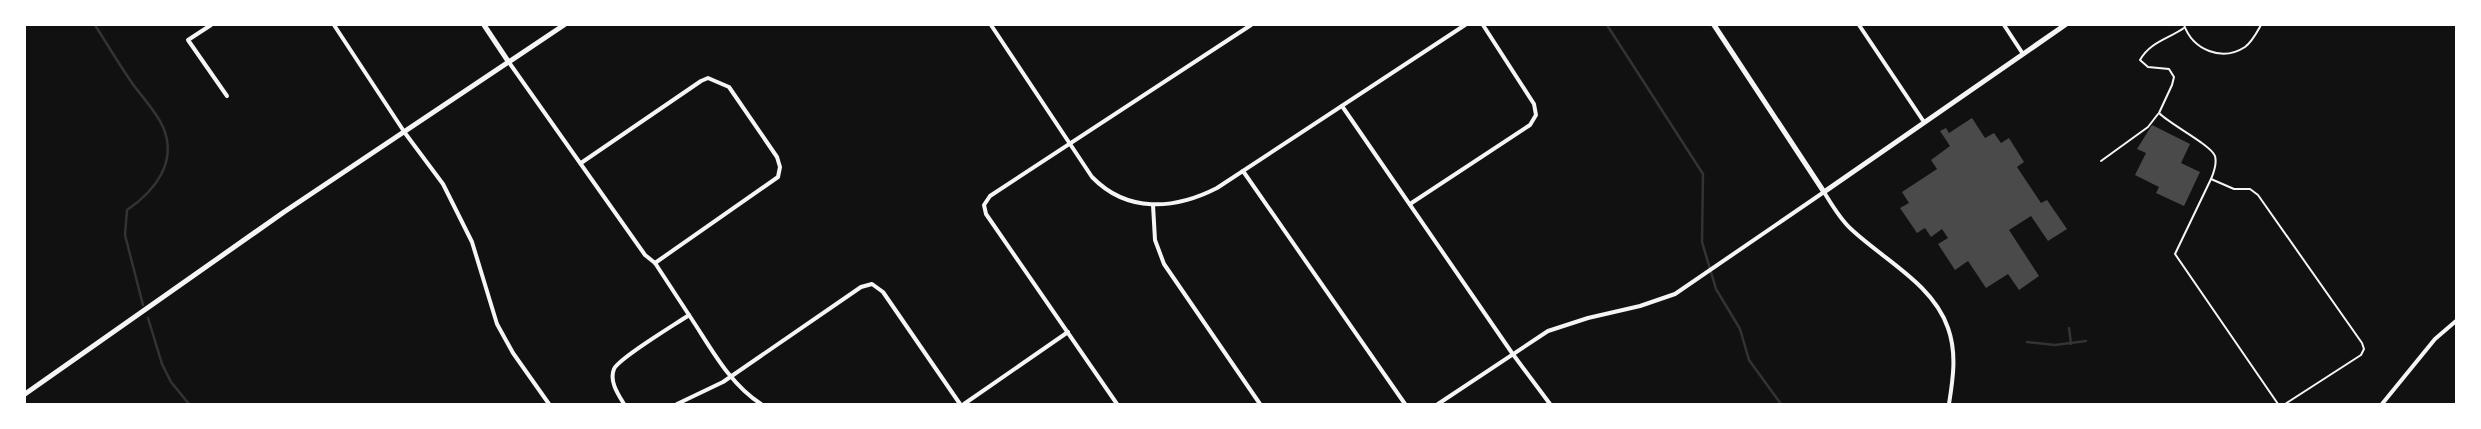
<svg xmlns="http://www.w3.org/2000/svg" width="2481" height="429" viewBox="0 0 2481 429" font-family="Figtree,sans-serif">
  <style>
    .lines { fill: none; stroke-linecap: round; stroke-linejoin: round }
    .stream { stroke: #333; stroke-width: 2.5 }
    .building { fill: #4a4a4a }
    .path { stroke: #f5f5f5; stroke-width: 2 }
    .minor { stroke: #f5f5f5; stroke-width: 4 }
    .tertiary { stroke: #f5f5f5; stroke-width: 5 }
  </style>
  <rect width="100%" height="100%" fill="#111"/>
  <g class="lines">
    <g class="stream">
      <path d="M95,25C107,44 119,64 132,83C142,97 156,111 163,127C178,162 155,191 127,210L125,235L143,305"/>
      <path d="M1607,25L1703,174L1702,242L1716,289L1740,329L1749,360L1781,404"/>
      <path d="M148,318L162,364L171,382L189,404"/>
      <path d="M2069,328L2071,344"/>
      <path d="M2027,342L2055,345L2086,341"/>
    </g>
  </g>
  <g class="building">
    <path d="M1972,118L1985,138L1994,133L2001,143L2009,138L2024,162L2017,167L2041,203L2047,200L2067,229L2048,241L2031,216L2009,230L2039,276L2019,290L2008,274L1986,288L1968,261L1955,270L1938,244L1948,238L1942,229L1931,237L1925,228L1917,233L1900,208L1909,203L1902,192L1937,169L1931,160L1950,146L1940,131L1946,128L1949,133Z"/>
    <path d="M2152,125L2190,144L2181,163L2200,172L2184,206L2156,193L2159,187L2135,175L2146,153L2137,149Z"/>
  </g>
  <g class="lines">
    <g class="path">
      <path d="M2184,25C2193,50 2222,62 2245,47C2252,42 2257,32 2261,25"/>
      <path d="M2184,28C2168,39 2150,42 2140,60L2148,67L2169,69L2174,77L2172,85L2159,113C2171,125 2211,145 2215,156C2217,163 2214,172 2211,179L2175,254L2278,404"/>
      <path d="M2101,161L2148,127L2158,114"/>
      <path d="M2211,179L2234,189H2250L2258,195L2362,343L2364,349L2361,355L2285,404H2279"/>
    </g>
    <g class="minor">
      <path d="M211,25L188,40L227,96"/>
      <path d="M334,25L405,133L443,184L472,242L497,324L513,353L549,404"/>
      <path d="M991,25L1092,177C1127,213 1174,210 1217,188L1465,25"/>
      <path d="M1859,25L1924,122"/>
      <path d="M2004,25L2023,54"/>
      <path d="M508,61L645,255L655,263L689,315C676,324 619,358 614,369C609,381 618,394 624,404"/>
      <path d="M1342,106L1512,353L1550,404"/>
      <path d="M581,163L701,81L708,78L729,87L777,157L780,167L778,177L655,263"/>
      <path d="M1243,171L1405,404"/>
      <path d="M1410,204L1530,125L1536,115L1534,104L1483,25"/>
      <path d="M1153,205L1155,240L1164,264L1260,404"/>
      <path d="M689,315C710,346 729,384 761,404"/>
      <path d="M677,404L723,382L861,287L872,284L883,292L960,404"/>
      <path d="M964,404L1068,332"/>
      <path d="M1117,404L986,214L984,205L990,196L1251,25"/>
      <path d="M1438,404L1548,331L1588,318L1640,306L1675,294L1824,192C1832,205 1840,219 1851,229C1884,260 1933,284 1948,328C1957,353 1953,379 1949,404"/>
      <path d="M2382,404L2435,339L2456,321"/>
    </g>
    <g class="tertiary">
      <path d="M484,25L508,61"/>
      <path d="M1714,25L1824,192L2065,25"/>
      <path d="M25,394L284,212L564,25"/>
    </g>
  </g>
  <rect width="2481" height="429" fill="none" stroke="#ffffff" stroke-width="52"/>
</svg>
